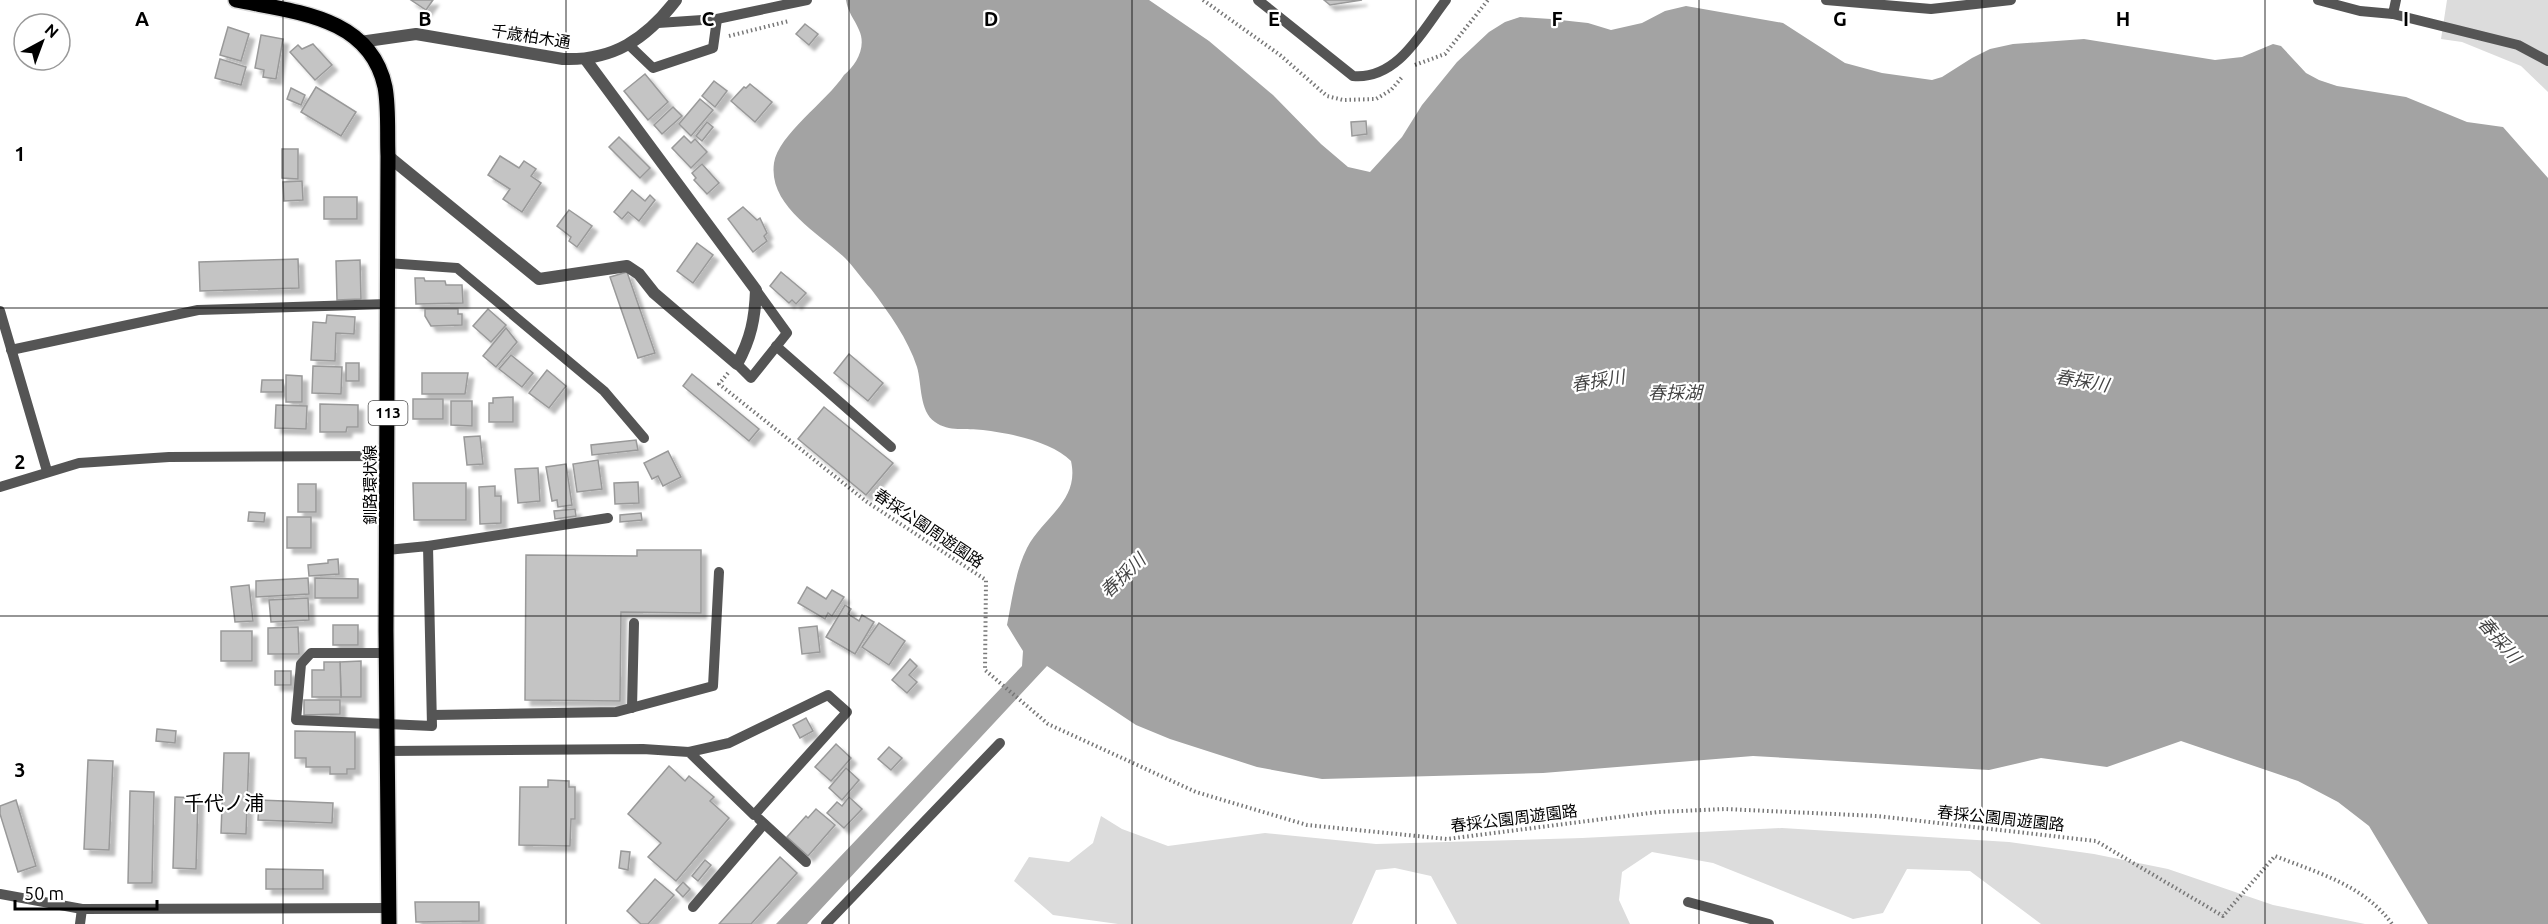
<svg xmlns="http://www.w3.org/2000/svg" width="2548" height="924" viewBox="0 0 2548 924" font-family="Ubuntu,'Noto Sans JP',sans-serif">
  <style>
    .green { fill: #dcdcdc }
    .water { fill: #a3a3a3 }
    .building { fill: #c4c4c4; stroke: #999; stroke-width: 1.5; filter: url(#shadow) }
    .lines { fill: none; stroke-linecap: round; stroke-linejoin: round }
    .primary-casing { stroke: #dbdbdb; stroke-width: 18 }
    .path { stroke: #777; stroke-width: 4; stroke-dasharray: 1.5 3; stroke-linecap: butt }
    .service { stroke: #555; stroke-width: 10 }
    .minor { stroke: #555; stroke-width: 12 }
    .tertiary { stroke: #555; stroke-width: 12 }
    .primary { stroke: #000; stroke-width: 15 }
    .grid { fill: none; stroke: #000; stroke-width: 1.5; stroke-opacity: 0.55 }
    .labels { text-anchor: middle; stroke-width: 4.5; stroke-linejoin: round; paint-order: stroke }
    .shield { fill: #fff; stroke: #4c4c4c; stroke-width: 1.5 }
    .shield-label { font-size: 15px; font-weight: bold; fill: #000 }
    .street-label { font-size: 16px; fill: #000; stroke: #fff }
    .water-label { font-size: 18px; font-style: italic; fill: #444; stroke: #fff }
    .quarter-label { font-size: 20px; fill: #000; stroke: #fff }
    .grid-label { font-size: 20px; text-anchor: middle; font-weight: bold; fill: #000; stroke: #fff; stroke-width: 4.5; stroke-linejoin: round; paint-order: stroke }
  </style>
  <defs>
    <filter id="shadow"><feDropShadow dx="5.5" dy="5.5" stdDeviation="1.5" flood-color="#0004"/></filter>
  </defs>
  <rect width="100%" height="100%" fill="#fff"/>
  <g class="green">
    <path d="M2447,0H2548V92L2521,66L2462,42L2441,39Z"/>
    <path d="M1101,816L1122,829L1168,846L1265,833L1376,844L1582,838L1782,828L2009,842L2094,854L2168,869L2273,905L2365,924H2041L1970,871L1907,869L1883,913L1853,919L1713,863L1652,852L1622,872L1619,900L1630,924H1457L1431,876L1395,868L1376,870L1352,924H1118L1053,915L1014,881L1029,857L1069,862L1093,843Z"/>
  </g>
  <path class="water" d="M846,0H1149L1209,41L1273,95L1321,144L1348,167L1370,172L1402,137L1422,105L1457,62L1489,32L1505,22L1520,17L1551,19L1588,23L1611,30L1642,23L1665,11L1686,6L1783,23L1845,63L1882,73L1932,80L1942,77L1972,58L1990,49L2013,44L2084,39L2215,60L2242,57L2273,44L2281,46L2306,73L2319,80L2337,86L2406,97L2467,122L2503,127L2548,178V924H2428L2369,826L2338,802L2298,781L2181,741L2107,767L2041,758L1989,770L1753,756L1543,773L1322,779L1257,767L1170,739L1136,725L1047,666L807,924H776L1022,666L1023,651L1007,625C1012,600 1015,572 1027,548C1043,517 1080,501 1071,461C1053,442 1009,433 983,430C966,428 949,432 935,422C919,411 922,384 917,367C908,339 889,313 871,289C862,279 854,267 845,258C819,233 768,206 774,163C778,135 827,101 844,75C856,65 867,47 859,30C854,18 848,13 846,0Z"/>
  <g class="building">
    <path d="M411,0H433L426,10Z"/>
    <path d="M1324,0H1362L1330,5Z"/>
    <path d="M805,24L818,34L809,45L796,34Z"/>
    <path d="M228,27L249,34L241,61L220,55Z"/>
    <path d="M261,35L283,39L276,79L263,77L264,70L255,68Z"/>
    <path d="M313,44L332,65L315,80L290,52L298,45L302,49Z"/>
    <path d="M220,59L246,67L241,85L215,78Z"/>
    <path d="M645,74L668,102L648,120L624,91Z"/>
    <path d="M714,81L727,91L715,107L702,96Z"/>
    <path d="M750,84L772,102L755,122L731,101L744,87L746,88Z"/>
    <path d="M316,87L356,112L341,136L301,112Z"/>
    <path d="M291,88L305,95L301,105L287,99Z"/>
    <path d="M700,99L713,110L691,136L679,124Z"/>
    <path d="M673,107L682,116L662,134L654,125Z"/>
    <path d="M1366,121L1367,134L1352,136L1351,122Z"/>
    <path d="M707,122L713,127L702,141L696,136Z"/>
    <path d="M684,136L691,143L695,139L707,152L691,168L672,148Z"/>
    <path d="M619,137L650,168L640,178L609,147Z"/>
    <path d="M282,149H298V179L282,178Z"/>
    <path d="M500,156L519,168L524,161L536,169L531,176L541,183L522,212L503,199L510,189L488,175Z"/>
    <path d="M702,164L719,183L707,194L694,180L696,178L692,173Z"/>
    <path d="M302,181L303,200L284,201L283,182Z"/>
    <path d="M632,190L645,201L650,195L655,200L639,221L628,212L622,219L614,212Z"/>
    <rect x="324" y="197" width="33" height="22"/>
    <path d="M743,207L757,220L760,218L767,233L764,236L767,241L753,252L728,219Z"/>
    <path d="M569,210L592,226L577,247L569,241L571,237L557,226Z"/>
    <path d="M697,243L713,255L693,283L677,271Z"/>
    <path d="M298,259L299,288L200,291L199,262Z"/>
    <path d="M360,260L361,299L337,300L336,261Z"/>
    <path d="M627,272L655,353L638,358L610,277Z"/>
    <path d="M781,272L806,293L796,304L792,300L789,303L770,286Z"/>
    <path d="M415,278H424L425,281H445L446,285H462L463,303L416,304Z"/>
    <path d="M425,309H458V314H462V325L431,326L425,316Z"/>
    <path d="M488,309L506,325L491,342L473,326Z"/>
    <path d="M327,315L355,317L354,334L336,333L335,361L311,360L313,322L326,323Z"/>
    <path d="M506,328L517,342L496,367L483,356Z"/>
    <path d="M849,354L883,383L868,401L834,373Z"/>
    <path d="M511,355L533,373L522,387L499,369Z"/>
    <rect x="346" y="363" width="13" height="18"/>
    <path d="M313,366L342,367L341,394L312,393Z"/>
    <path d="M547,370L566,386L549,408L529,393Z"/>
    <path d="M422,373H468L465,394H422Z"/>
    <path d="M692,374L759,429L749,441L683,386Z"/>
    <path d="M286,375L302,376V402H286Z"/>
    <path d="M262,380H283V392H261Z"/>
    <path d="M513,397V422H489V403H493V398Z"/>
    <rect x="413" y="399" width="30" height="20"/>
    <path d="M451,401H472V426L451,425Z"/>
    <path d="M320,404L358,405V427H347L346,432H320Z"/>
    <path d="M276,405L307,406L306,429L275,428Z"/>
    <path d="M824,407L893,463L866,495L798,439Z"/>
    <path d="M480,436L483,464L467,465L464,437Z"/>
    <path d="M636,440L638,450L592,455L591,445Z"/>
    <path d="M668,451L681,477L663,486L658,476L652,479L644,463Z"/>
    <path d="M598,460L602,489L577,492L573,464Z"/>
    <path d="M566,464L572,505L558,507L557,500L552,501L546,467Z"/>
    <path d="M538,468L540,501L518,503L515,469Z"/>
    <path d="M638,482L639,503L615,504L614,483Z"/>
    <path d="M413,483H466V520H414Z"/>
    <rect x="298" y="484" width="18" height="28"/>
    <path d="M495,486V496H501V523L480,524L479,487Z"/>
    <path d="M575,509L576,516L555,519L554,511Z"/>
    <path d="M249,512L265,513L264,522L248,521Z"/>
    <path d="M641,513L642,520L620,522V515Z"/>
    <rect x="287" y="517" width="24" height="31"/>
    <path d="M637,550H701V613L621,612L620,701L525,700L526,555L637,556Z"/>
    <path d="M338,559L339,574L309,576L308,565L328,563V560Z"/>
    <path d="M308,578L309,594L256,597V581Z"/>
    <path d="M315,578L358,579V598H315Z"/>
    <path d="M249,585L253,621L235,622L231,587Z"/>
    <path d="M807,587L826,599L832,590L844,597L832,616L828,613L825,619L798,603Z"/>
    <path d="M308,598L309,620L271,622L269,600Z"/>
    <path d="M845,605L851,609L848,614L859,621L862,615L874,622L855,654L826,637Z"/>
    <path d="M879,623L905,641L889,665L862,647Z"/>
    <rect x="333" y="625" width="25" height="20"/>
    <path d="M817,626L820,652L802,654L799,628Z"/>
    <path d="M298,627L299,654H268V628Z"/>
    <rect x="221" y="631" width="31" height="30"/>
    <path d="M910,659L917,666L909,675L917,682L907,693L892,680Z"/>
    <path d="M361,661V697H341L340,662Z"/>
    <path d="M324,662H340L341,697H312V670H324Z"/>
    <rect x="275" y="671" width="16" height="14"/>
    <path d="M304,700H340V714L304,715Z"/>
    <path d="M806,718L813,731L800,738L793,725Z"/>
    <path d="M157,729L176,731L175,743L156,741Z"/>
    <path d="M295,731L355,732V769H347V774H330V767H306V758H295Z"/>
    <path d="M836,744L851,758L831,781L815,767Z"/>
    <path d="M889,747L902,758L891,770L878,759Z"/>
    <path d="M224,753H249L246,834L221,833Z"/>
    <path d="M88,760L113,761L109,850L84,849Z"/>
    <path d="M669,766L685,781L689,776L714,797L710,801L729,818L676,881L648,857L661,843L628,814Z"/>
    <path d="M846,768L859,780L842,800L829,788Z"/>
    <path d="M548,780L569,781V787H575V819H571L570,846L519,845L520,787H548Z"/>
    <path d="M130,791L154,792L152,883H128Z"/>
    <path d="M175,797L198,798L196,869L173,868Z"/>
    <path d="M849,797L862,809L844,828L827,813L837,802L842,806Z"/>
    <path d="M16,800L36,866L18,872L0,814V806Z"/>
    <path d="M259,800L333,803L332,823L258,820Z"/>
    <path d="M816,809L835,825L808,856L787,837L806,816L808,818Z"/>
    <path d="M621,851L630,852L628,870L619,868Z"/>
    <path d="M780,857L797,873L751,924H719Z"/>
    <path d="M705,860L711,865L698,881L692,876Z"/>
    <path d="M266,869L323,870V889H266Z"/>
    <path d="M655,879L674,895L648,924H641L627,911Z"/>
    <path d="M683,882L690,889L683,897L676,890Z"/>
    <path d="M415,902H479V921L416,922Z"/>
  </g>
  <g class="lines">
    <g class="primary-casing">
      <path id="primary" d="M236,0C294,12 370,16 385,87C389,109 387,134 388,156L386,630L389,924"/>
    </g>
    <g class="path">
      <path d="M1203,0L1280,55L1327,96L1343,100L1376,99L1391,90L1403,76"/>
      <path d="M729,36L789,21"/>
      <path d="M1415,65L1445,54L1488,0"/>
      <path d="M728,373L719,384L867,502L986,580L985,670L1048,724L1196,792L1307,825L1447,839L1658,812L1725,809L1877,816L2096,841L2223,916L2275,856C2318,873 2364,885 2392,924"/>
    </g>
    <g class="service">
      <path d="M1258,0L1353,76C1398,80 1422,31 1446,0"/>
      <path d="M1826,0L1931,9L2011,0"/>
      <path d="M2318,0L2360,11L2393,14L2396,0"/>
      <path d="M2393,14L2518,45L2548,61"/>
      <path d="M658,23L717,19L807,0"/>
      <path d="M629,45L653,68L713,48L717,19"/>
      <path d="M387,263L457,268L604,391L644,438"/>
      <path d="M0,311L47,471"/>
      <path d="M776,346L891,447"/>
      <path d="M11,350L198,310L387,304"/>
      <path d="M737,364L751,378L787,333L756,290"/>
      <path d="M0,487L79,463L169,457L388,456"/>
      <path d="M428,546L608,518"/>
      <path d="M387,653H311L301,664L296,720L432,726L428,546L387,550"/>
      <path d="M632,708L634,623"/>
      <path d="M432,715L616,712L713,686L719,572"/>
      <path d="M387,751L643,749L689,752L729,743L828,695L847,712L754,815L689,752"/>
      <path d="M759,819L806,862"/>
      <path d="M0,894L82,909L389,908"/>
      <path d="M1688,902L1769,924"/>
      <path d="M693,907L764,824"/>
      <path d="M80,924L82,909"/>
      <path d="M826,924L1000,743"/>
    </g>
    <path class="minor" d="M388,156L539,279L627,266L639,274L654,293L737,364C751,339 755,318 756,290L586,60"/>
    <path class="tertiary" d="M360,42L416,34L563,59C613,61 646,39 676,0"/>
    <use href="#primary" class="primary"/>
  </g>
  <path class="grid" d="M283,0V924M566,0V924M849,0V924M1132,0V924M1416,0V924M1699,0V924M1982,0V924M2265,0V924M0,308H2548M0,616H2548"/>
  <g class="labels">
    <rect class="shield" x="368.5" y="401" width="39" height="24" rx="4.5"/>
    <g class="shield-label">
      <text x="388" y="418">113</text>
    </g>
    <g class="street-label">
      <text transform="translate(531 36) rotate(9)" y="6">千歳柏木通</text>
      <text transform="translate(370 485) rotate(-90)" y="6">釧路環状線</text>
      <text transform="translate(929 528) rotate(34)" y="6">春採公園周遊園路</text>
      <text transform="translate(1514 818) rotate(-7)" y="6">春採公園周遊園路</text>
      <text transform="translate(2001 818) rotate(6)" y="6">春採公園周遊園路</text>
    </g>
    <g class="water-label">
      <text transform="translate(1598 381) rotate(-9)" y="6">春採川</text>
      <text transform="translate(2082 381) rotate(10)" y="6">春採川</text>
      <text x="1675" y="399">春採湖</text>
      <text transform="translate(1123 576) rotate(-44)" y="6">春採川</text>
      <text transform="translate(2499 640) rotate(49)" y="6">春採川</text>
    </g>
    <g class="quarter-label">
      <text x="224" y="810">千代ノ浦</text>
    </g>
  </g>
  <g class="grid-label">
    <text x="142" y="26">A</text>
    <text x="425" y="26">B</text>
    <text x="708" y="26">C</text>
    <text x="991" y="26">D</text>
    <text x="1274" y="26">E</text>
    <text x="1557" y="26">F</text>
    <text x="1840" y="26">G</text>
    <text x="2123" y="26">H</text>
    <text x="2406" y="26">I</text>
    <text x="20" y="161">1</text>
    <text x="20" y="469">2</text>
    <text x="20" y="777">3</text>
  </g>
  <g transform="translate(42 42) rotate(41)"><circle r="28" fill="#ffffff" stroke="#999999" stroke-width="1.5"/>
  <path d="M0-4.5L10 22L0 15L-10 22Z" fill="#000000"/>
  <text y="-9" font-size="16" font-weight="bold" text-anchor="middle" fill="#000000">N</text>
  </g>
  <path d="M15 900v9h142v-9" fill="none" stroke="#000000" stroke-width="3"/>
  <text x="24" y="900" font-size="18" fill="#000000" stroke="#ffffff" stroke-width="4.5" paint-order="stroke">50 m</text>
</svg>
